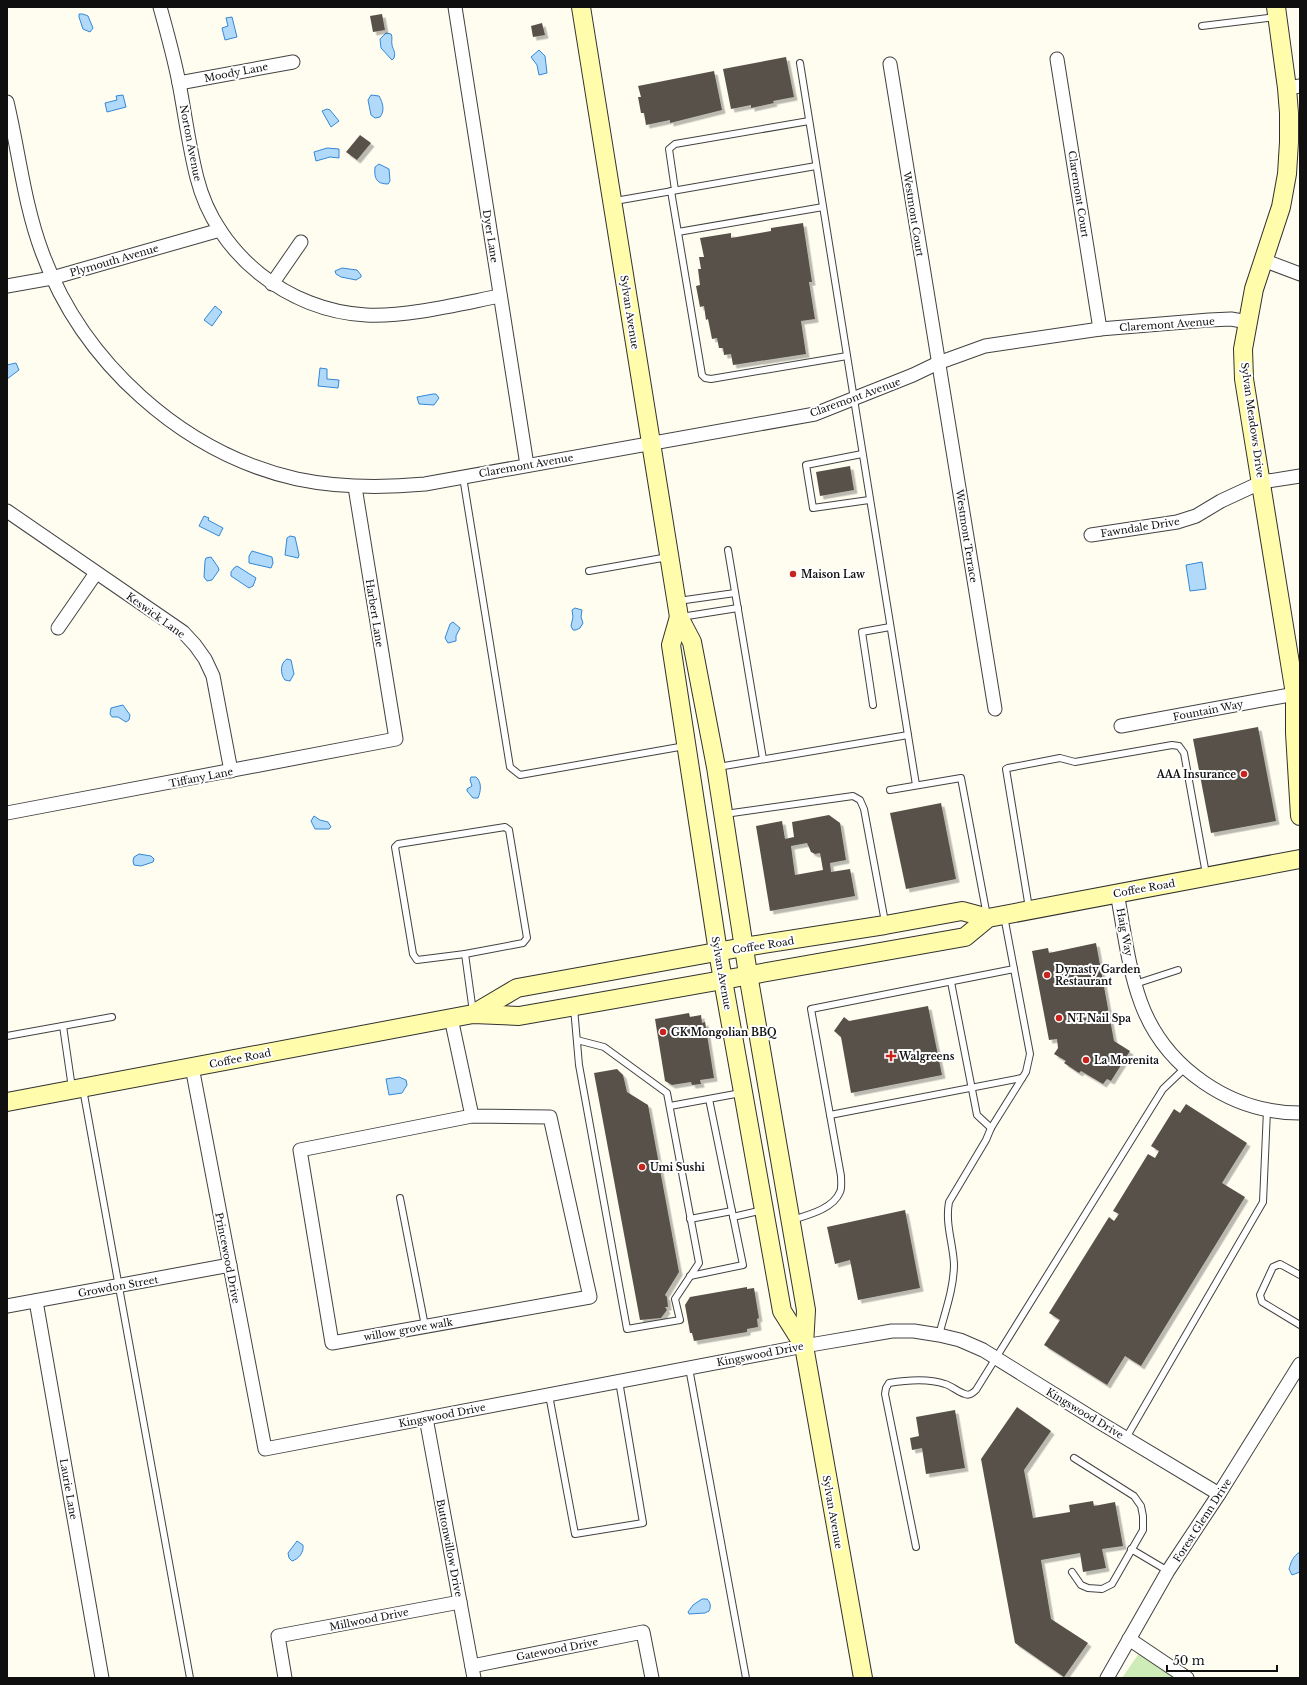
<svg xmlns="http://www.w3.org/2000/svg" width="1307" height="1685" viewBox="0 0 1307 1685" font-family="'Libre Baskerville',serif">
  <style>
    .green { fill: #ceecb7 }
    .water { fill: #b1d9fa; stroke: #3388d6 }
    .building { fill: #58514a; fill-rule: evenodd; filter: url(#shadow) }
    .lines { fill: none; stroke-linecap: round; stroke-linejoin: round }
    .lane-casing { stroke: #424242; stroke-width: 8 }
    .street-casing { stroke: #424242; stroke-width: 15 }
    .secondary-casing { stroke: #313131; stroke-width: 20 }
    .lane { stroke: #fff; stroke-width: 6 }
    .street { stroke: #fff; stroke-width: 13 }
    .secondary { stroke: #fffcab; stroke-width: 18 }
    .poi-dot { fill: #c8231d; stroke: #fff; stroke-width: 1.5 }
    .labels { text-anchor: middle; stroke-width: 4; stroke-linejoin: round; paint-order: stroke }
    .street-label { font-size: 10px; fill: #0f0f0f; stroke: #fff }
    .poi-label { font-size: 10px; font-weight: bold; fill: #0f0f0f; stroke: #fff; text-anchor: start }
  </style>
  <defs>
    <filter id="shadow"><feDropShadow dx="3.5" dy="3.5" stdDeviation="0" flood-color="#0004"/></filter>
  </defs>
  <rect width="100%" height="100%" fill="#fffdf0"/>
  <path class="green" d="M1144,1646L1185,1678H1122Z"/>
  <g class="water">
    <path d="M79,14H83L88,16L93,28L90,32L83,29L79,17Z"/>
    <path d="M232,17L237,37L225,40L222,28L228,26L226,18Z"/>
    <path d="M386,33L391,34C393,38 391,40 392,45C393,50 396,52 394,58L392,60L381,48L380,39Z"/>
    <path d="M539,50L545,56L547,73L539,75L537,65L531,57Z"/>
    <path d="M123,95L126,107L107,112L105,103L117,100L116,96Z"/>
    <path d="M371,95L379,96C383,103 385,111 380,117L375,118L371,115L368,100Z"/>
    <path d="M327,109L330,110L339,121L331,127L322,111Z"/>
    <path d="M327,148L339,149V158L330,157L316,161L314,152Z"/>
    <path d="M379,164L389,169L390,181L388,184C376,184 374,178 375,167Z"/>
    <path d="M342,268L357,270L361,275V277L356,280L341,277L336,274L335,271Z"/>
    <path d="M215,306L222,312L212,326L204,320Z"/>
    <path d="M16,363L19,370L7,379V365Z"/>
    <path d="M320,368L327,369V379L339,380L338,388L318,386Z"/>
    <path d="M433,394H436L439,398L434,405L419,404L417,397Z"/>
    <path d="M204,516L209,518L208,520L223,528L219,536L199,526Z"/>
    <path d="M290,536L295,537L299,555L298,558L285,555L287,538Z"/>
    <path d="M252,551L272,557L273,563L271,568L249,563V556Z"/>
    <path d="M211,557L218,567L219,570L212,580L207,581L204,577L205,561L206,558Z"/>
    <path d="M1202,562L1206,589L1190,591L1186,565Z"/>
    <path d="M237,566L256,578L253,586L249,588L231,576V572L234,568Z"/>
    <path d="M575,608L582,610L581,617L583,623L580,628L576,630H573L571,626L573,617L572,610Z"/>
    <path d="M453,622L460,628L456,636V641L448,643L445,638L450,624Z"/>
    <path d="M287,659L291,660L294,674L290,681L285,680C280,674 280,663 287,659Z"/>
    <path d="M123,705L130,715L129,720L126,722L118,717H112L110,714L111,708Z"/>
    <path d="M471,777H476C482,782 481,791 478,798H473L467,791V789L472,786L470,780Z"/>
    <path d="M314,816L320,820L328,822L331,827L329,829H315L311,821Z"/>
    <path d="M139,854L151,856L154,859L153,862L141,866L134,865L133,861L134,857Z"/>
    <path d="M399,1077L406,1080L407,1085L402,1093L389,1095L386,1079Z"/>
    <path d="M297,1541L303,1545C304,1552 299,1559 292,1561L289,1558L288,1553Z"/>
    <path d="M1300,1552V1572L1292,1575L1289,1569C1291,1562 1293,1556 1300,1552Z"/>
    <path d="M702,1599H707C711,1603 711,1607 709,1611L705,1613L689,1614L688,1612L693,1605Z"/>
  </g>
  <g class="building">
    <path d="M382,14L385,30L373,32L370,16Z"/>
    <path d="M542,23L545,35L533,37L531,26Z"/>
    <path d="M786,57L794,97L773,101L774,103L751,108V105L731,109L723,69Z"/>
    <path d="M714,71L722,110L670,123V120L646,125L644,113H641L638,97H641L638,86Z"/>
    <path d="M360,135L371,143L357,160L346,152Z"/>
    <path d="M803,223L812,282H809L815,319L801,321L806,354L733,365L731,354L724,355L723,348H719L717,338L712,339L708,319L706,320L704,306L700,307L696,286L700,285L698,269H701L699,257H704L700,238L731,233V238L771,231V228Z"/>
    <path d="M850,466L854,490L820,496L816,472Z"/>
    <path d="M1258,727L1276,821L1211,833L1193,739Z"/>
    <path d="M941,803L956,879L906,889L890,813Z"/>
    <path d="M829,815L840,823L846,860L830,863L831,872L850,869L855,896L770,911L756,826L782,821L785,839L794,837L792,822ZM807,843L811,852L815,854L820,853L823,870L795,875L791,846Z"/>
    <path d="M1096,943L1114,1041L1130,1051L1111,1081L1107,1079L1103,1084L1081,1071L1079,1073L1064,1063L1066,1061L1054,1054L1058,1048L1057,1039L1049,1040L1032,951L1048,948L1049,953Z"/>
    <path d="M928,1006L942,1075L851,1093L841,1037L834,1031L844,1017L849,1021Z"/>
    <path d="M689,1013L690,1017L701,1015L702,1023L705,1022L714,1078L700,1080L701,1084L692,1085L691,1082L672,1085L665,1081L655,1019Z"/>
    <path d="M617,1069L623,1075L627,1092L648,1105L679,1272L665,1295L667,1297L668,1307H665L667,1310L661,1318L640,1320L594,1073Z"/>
    <path d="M1186,1104L1247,1143L1222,1183L1245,1197L1141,1366L1125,1356L1107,1385L1044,1345L1060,1320L1049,1313L1109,1217L1114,1221L1119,1214L1113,1211L1148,1154L1155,1158L1159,1151L1151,1146L1174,1109L1180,1113Z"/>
    <path d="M905,1210L920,1288L858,1300L850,1260L835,1264L827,1227Z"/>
    <path d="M747,1287V1289L754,1288L759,1318L757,1319L758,1327L747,1329V1332L694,1341L692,1333H690L685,1305L690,1297Z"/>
    <path d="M1017,1407L1051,1431L1024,1470L1033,1518L1070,1512L1069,1505L1093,1501L1094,1506L1115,1502L1123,1546L1102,1549L1106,1568L1083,1572L1080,1553L1041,1560L1051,1619L1088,1643L1064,1677L1015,1643L981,1459Z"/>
    <path d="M955,1410L965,1468L926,1474L922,1448L912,1450L910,1438L919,1436L916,1417Z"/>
  </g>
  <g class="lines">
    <g class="lane-casing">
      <g id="lane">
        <path d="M1202,26L1276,17"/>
        <path d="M800,63L916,785"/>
        <path d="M675,190L669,149L675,144L809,121"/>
        <path d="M671,191L702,375L705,378L711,379L847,356"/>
        <path d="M615,201L816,166"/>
        <path d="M678,232L823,207"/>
        <path d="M862,454L806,465L813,508L869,500"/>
        <path d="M463,477L510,767L520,775L685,746"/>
        <path d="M728,550L763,759"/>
        <path d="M589,571L668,557"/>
        <path d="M678,601L735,593"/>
        <path d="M681,617L738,608"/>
        <path d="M873,705L862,632L890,627"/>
        <path d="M718,767L908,735"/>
        <path d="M890,790L961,778L987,916"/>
        <path d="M725,814L853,796L860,800L864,809L885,922"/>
        <path d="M505,827L509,830L527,938L523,943L465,954L417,960L413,954L395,847L398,844Z"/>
        <path d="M1029,908L1006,769L1008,768L1060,758L1075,762L1172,745L1179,746L1184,753L1206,874"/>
        <path d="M465,954L473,1012"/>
        <path d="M951,982L977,1115L991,1128"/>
        <path d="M1135,984L1178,970"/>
        <path d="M574,1008L579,1065L627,1329L680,1320L675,1299L699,1263L667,1093L604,1047L577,1040"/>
        <path d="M63,1026L72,1088"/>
        <path d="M7,1036L112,1017"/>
        <path d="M83,1089L190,1678"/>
        <path d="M670,1106L741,1093"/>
        <path d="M830,1115L1022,1078"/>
        <path d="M400,1198L425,1326"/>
        <path d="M733,1217L763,1210"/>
        <path d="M690,1219L732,1211"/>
        <path d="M792,1220C808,1215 833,1209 840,1192C842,1188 841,1181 841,1176L811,1009L1014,969"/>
        <path d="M1300,1275L1280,1264L1273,1267L1260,1295L1262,1302L1300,1325"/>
        <path d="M690,1276L743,1265L709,1099"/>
        <path d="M939,1335C945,1312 954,1288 954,1264C953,1243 945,1224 949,1202L986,1140L991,1128L1026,1072L1030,1054L1004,916"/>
        <path d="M689,1368L746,1678"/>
        <path d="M549,1395L575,1534L643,1523L619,1381"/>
        <path d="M1126,1438L1263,1202L1267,1110"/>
        <path d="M916,1547L885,1394L886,1388L889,1383C907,1380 928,1378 945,1384C952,1386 958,1392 965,1394C969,1396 973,1393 976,1390L1163,1089L1185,1068"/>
        <path d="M1131,1549L1168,1571"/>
        <path d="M1072,1572L1081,1585L1088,1588L1102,1589L1112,1584L1143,1530V1516L1141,1506L1134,1496L1074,1458"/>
      </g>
    </g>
    <g class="street-casing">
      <g id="street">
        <path d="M160,7C167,32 174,57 179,83C185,114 189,147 197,178C216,254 288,311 366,315C407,317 459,304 500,296"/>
        <path d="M455,7L527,465"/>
        <path d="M1057,59L1100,329"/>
        <path d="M890,64L995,709"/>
        <path d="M179,83L293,62"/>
        <path d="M1287,88L1300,86"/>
        <path d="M7,102C19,152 24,204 42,252C82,362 182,453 297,479C340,488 381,488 425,484L815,414L913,375L938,363L985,346L1100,329L1209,320L1231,319L1248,322"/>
        <path d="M1263,260L1300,274"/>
        <path d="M272,284L301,242"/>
        <path d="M7,286L52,278L220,230"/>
        <path d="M7,511L183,632L195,645L205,659L213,676L231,771"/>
        <path d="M1091,535L1177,522L1196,516L1221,501L1262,482L1300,476"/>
        <path d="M58,628L96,573"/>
        <path d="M1121,726L1295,694"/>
        <path d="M7,813L396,739L355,487"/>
        <path d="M1117,893C1124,929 1128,968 1141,1003C1165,1068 1231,1113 1300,1113"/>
        <path d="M451,1018L472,1116L300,1150L332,1343L590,1297L550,1117L472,1116"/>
        <path d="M192,1067L265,1449L804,1346L892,1331H914L939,1335L960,1340L983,1350L1099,1422L1219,1494"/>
        <path d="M36,1301L102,1678"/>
        <path d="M7,1306L230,1265"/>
        <path d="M426,1418L474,1678"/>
        <path d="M1129,1639L1187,1678"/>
        <path d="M472,1666L643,1632L652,1678"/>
        <path d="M285,1678L278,1636L460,1602"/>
        <path d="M1107,1678L1168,1571L1219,1494L1300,1364"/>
      </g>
    </g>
    <g class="secondary-casing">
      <g id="secondary">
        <path d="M581,7L679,617L692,642L716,767L748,974L806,1310L804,1346L863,1678"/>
        <path d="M1276,7L1287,88L1289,113V142L1287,174L1281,207L1254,289L1243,349L1244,379L1295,694V733L1300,816"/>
        <path d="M679,617L671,645L718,952L782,1311L804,1346"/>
        <path d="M473,1014L517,988L744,947L885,925L962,911L988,918"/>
        <path d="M7,1102L473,1014L519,1016L965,937L988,918L1300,859"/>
      </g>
    </g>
    <use href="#lane" class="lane"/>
    <use href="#street" class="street"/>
    <use href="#secondary" class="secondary"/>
  </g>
  <g class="poi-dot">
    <circle cx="793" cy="574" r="4"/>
    <circle cx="1244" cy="774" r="4"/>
    <circle cx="1047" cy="975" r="4"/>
    <circle cx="1059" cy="1018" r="4"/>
    <circle cx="663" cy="1032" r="4"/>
    <path d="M889 1050h4v4h4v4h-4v4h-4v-4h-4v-4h4z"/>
    <circle cx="1086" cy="1060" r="4"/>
    <circle cx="642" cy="1167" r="4"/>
  </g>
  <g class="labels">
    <g class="street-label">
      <text transform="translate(236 72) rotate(-11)" y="4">Moody Lane</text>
      <text transform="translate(191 143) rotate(79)" y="4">Norton Avenue</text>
      <text transform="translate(1079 194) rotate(81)" y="4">Claremont Court</text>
      <text transform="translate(914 214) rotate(81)" y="4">Westmont Court</text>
      <text transform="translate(491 236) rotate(81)" y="4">Dyer Lane</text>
      <text transform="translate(114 260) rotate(-16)" y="4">Plymouth Avenue</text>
      <text transform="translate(630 312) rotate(81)" y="4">Sylvan Avenue</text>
      <text transform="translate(1167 324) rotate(-4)" y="4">Claremont Avenue</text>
      <text transform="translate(855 397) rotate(-20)" y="4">Claremont Avenue</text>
      <text transform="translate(1253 420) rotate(82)" y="4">Sylvan Meadows Drive</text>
      <text transform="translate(526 465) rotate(-10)" y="4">Claremont Avenue</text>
      <text transform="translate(1140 527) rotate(-9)" y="4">Fawndale Drive</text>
      <text transform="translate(967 536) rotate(81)" y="4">Westmont Terrace</text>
      <text transform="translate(375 613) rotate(81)" y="4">Harbert Lane</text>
      <text transform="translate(156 615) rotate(36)" y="4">Keswick Lane</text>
      <text transform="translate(1208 710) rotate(-11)" y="4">Fountain Way</text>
      <text transform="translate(201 777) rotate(-11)" y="4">Tiffany Lane</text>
      <text transform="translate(1144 888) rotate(-10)" y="4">Coffee Road</text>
      <text transform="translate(1125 932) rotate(79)" y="4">Haig Way</text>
      <text transform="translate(763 945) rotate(-9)" y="4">Coffee Road</text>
      <text transform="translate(722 973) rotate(80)" y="4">Sylvan Avenue</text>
      <text transform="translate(240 1058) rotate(-11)" y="4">Coffee Road</text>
      <text transform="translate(228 1258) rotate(79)" y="4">Princewood Drive</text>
      <text transform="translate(118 1286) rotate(-10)" y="4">Growdon Street</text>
      <text transform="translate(408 1329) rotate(-10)" y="4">willow grove walk</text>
      <text transform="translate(760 1354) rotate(-11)" y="4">Kingswood Drive</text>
      <text transform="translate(1085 1413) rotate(31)" y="4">Kingswood Drive</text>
      <text transform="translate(442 1415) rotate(-11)" y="4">Kingswood Drive</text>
      <text transform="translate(69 1489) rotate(80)" y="4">Laurie Lane</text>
      <text transform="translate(833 1512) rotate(80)" y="4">Sylvan Avenue</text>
      <text transform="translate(1202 1520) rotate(-57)" y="4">Forest Glenn Drive</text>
      <text transform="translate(450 1548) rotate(79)" y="4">Buttonwillow Drive</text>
      <text transform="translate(369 1619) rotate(-11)" y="4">Millwood Drive</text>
      <text transform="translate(557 1649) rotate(-11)" y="4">Gatewood Drive</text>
    </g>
    <g class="poi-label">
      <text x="801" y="578">Maison Law</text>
      <text x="1236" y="778" text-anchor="end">AAA Insurance</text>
      <text x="1055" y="973">Dynasty Garden<tspan x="1055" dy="12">Restaurant</tspan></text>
      <text x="1067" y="1022">NT Nail Spa</text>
      <text x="671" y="1036">GK Mongolian BBQ</text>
      <text x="899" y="1060">Walgreens</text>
      <text x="1094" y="1064">La Morenita</text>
      <text x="650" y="1171">Umi Sushi</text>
    </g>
  </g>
  <rect width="1307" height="1685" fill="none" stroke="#0f0f0f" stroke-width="16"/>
  <path d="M1167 1665v6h110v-6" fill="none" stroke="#0f0f0f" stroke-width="2"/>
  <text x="1173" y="1665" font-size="12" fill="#0f0f0f" stroke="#ffffff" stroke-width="3" paint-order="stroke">50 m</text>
</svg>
